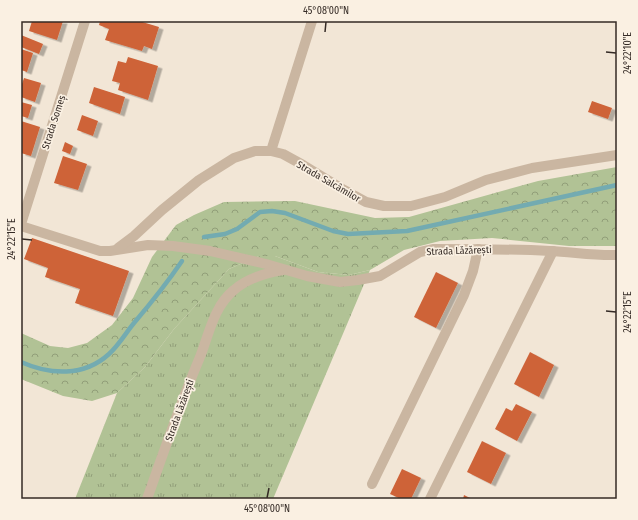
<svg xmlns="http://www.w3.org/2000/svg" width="638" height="520" viewBox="0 0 638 520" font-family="'Fira Sans Condensed',sans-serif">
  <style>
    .grass { fill: url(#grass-tufts) }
    .forest { fill: url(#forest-crowns) }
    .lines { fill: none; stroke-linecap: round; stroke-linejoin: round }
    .stream { stroke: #73abb1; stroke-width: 4.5 }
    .building { fill: #ce6338; filter: url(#shadow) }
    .minor { stroke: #cab6a1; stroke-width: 10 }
    .ticks { fill: none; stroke: #342a25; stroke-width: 1.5 }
    .labels { text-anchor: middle; stroke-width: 3.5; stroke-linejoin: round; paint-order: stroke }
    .street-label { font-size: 10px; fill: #342a25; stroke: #faf0e2 }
    .neatline { fill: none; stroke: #342a25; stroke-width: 1.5 }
    .ticks-label { font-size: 10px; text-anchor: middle; fill: #342a25 }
  </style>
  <defs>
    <pattern id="grass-tufts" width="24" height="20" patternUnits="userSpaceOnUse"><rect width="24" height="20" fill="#b1c295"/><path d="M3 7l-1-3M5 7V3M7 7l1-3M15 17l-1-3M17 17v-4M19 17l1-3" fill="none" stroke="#919e79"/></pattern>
    <pattern id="forest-crowns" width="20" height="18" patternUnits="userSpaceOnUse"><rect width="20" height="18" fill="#b1c295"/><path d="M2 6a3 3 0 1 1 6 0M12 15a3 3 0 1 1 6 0" fill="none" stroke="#919e79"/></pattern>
    <filter id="shadow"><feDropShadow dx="4.5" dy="2.5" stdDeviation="0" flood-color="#0004"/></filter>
  </defs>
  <rect width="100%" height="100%" fill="#f2e6d6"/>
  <path class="grass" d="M259,256H275L318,272L349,275L370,270L273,499H75L117,393L145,367L174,329L229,269Z"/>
  <path class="forest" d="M617,167V246H569L492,238L440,241L404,250L370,270L349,275L318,272L275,256H259L229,269L174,329L145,367L117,393L92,401L63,396L21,379V333L50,346L68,348L87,343L112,325L133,298L152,257L176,225L194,215L224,202L295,201L375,218L409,217L538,181Z"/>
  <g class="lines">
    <g class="stream">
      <path d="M204,237L225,234L237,229L260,212L272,211L285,213L333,231L348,234L407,231L617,185"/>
      <path d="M21,362C50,375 84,377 109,354C119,345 125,334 134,323C151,303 167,283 182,261"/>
    </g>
  </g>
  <g class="building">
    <path d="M32,21H63L57,40L29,31Z"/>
    <path d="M100,21H139L159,27L152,49L144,46L142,51L105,40L109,29L99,25Z"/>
    <path d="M21,35L43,44L39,54L21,47Z"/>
    <path d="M21,49L33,53L27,72L21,70Z"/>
    <path d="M128,57L158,66L148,100L118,90L120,83L112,81L118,61L126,63Z"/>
    <path d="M24,78L41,83L35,102L21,97V87Z"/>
    <path d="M94,87L125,97L120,114L89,103Z"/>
    <path d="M592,101L612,108L608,119L588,112Z"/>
    <path d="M21,102L32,105L28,118L21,116Z"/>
    <path d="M82,115L98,121L93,136L77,130Z"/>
    <path d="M21,121L40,127L31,156L21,153Z"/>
    <path d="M65,142L73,146L70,154L62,151Z"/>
    <path d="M63,156L87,164L78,190L54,183Z"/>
    <path d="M32,238L129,271L113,316L75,303L80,289L45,277L48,268L24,259Z"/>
    <path d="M436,272L458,283L436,328L414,317Z"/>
    <path d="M530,352L554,365L539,397L514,384Z"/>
    <path d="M516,404L532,412L517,441L495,429L506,408L512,411Z"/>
    <path d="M482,441L506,453L491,484L467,472Z"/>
    <path d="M402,469L421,478L411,499H401L390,494Z"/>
    <path d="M464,495L472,499H463Z"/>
  </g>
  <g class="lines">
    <g class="minor">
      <path d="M271,151L312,21"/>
      <path d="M21,224L85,21"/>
      <path d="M21,226L100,251H110L148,245L173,246L210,251L266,264L307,276L340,282L358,280L380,276L420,252L434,249C473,249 512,249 550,251C573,252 595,256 617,255"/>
      <path d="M118,248L134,236L162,210L199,180L234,158L255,151H271L283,154L303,165L344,190L366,202L384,206H411L445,197L486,180L532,168L617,155"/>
      <path d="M372,484L464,295L473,271L478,249"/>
      <path d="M147,499C164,451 180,404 200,357C209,334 214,306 234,290C248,278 265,273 283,270"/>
      <path d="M430,499L553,251"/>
    </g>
  </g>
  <path class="ticks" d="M325,32L326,22M606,52L616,53M22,239L32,240M606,311L616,312M267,498L269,488"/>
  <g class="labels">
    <g class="street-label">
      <text transform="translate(53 122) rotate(-72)" y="4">Strada Someș</text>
      <text transform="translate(329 181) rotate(30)" y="4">Strada Salcâmilor</text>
      <text transform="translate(459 250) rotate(-2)" y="4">Strada Lăzărești</text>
      <text transform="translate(179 410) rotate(-70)" y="4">Strada Lăzărești</text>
    </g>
  </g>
  <rect width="638" height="520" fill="none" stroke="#faf0e2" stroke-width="44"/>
  <rect x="22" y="22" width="594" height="476" class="neatline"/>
  <g class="ticks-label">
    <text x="326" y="14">45°08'00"N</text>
    <text transform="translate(627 53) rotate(-90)" y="4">24°22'10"E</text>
    <text transform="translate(11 239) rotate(-90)" y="4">24°22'15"E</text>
    <text transform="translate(627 312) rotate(-90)" y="4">24°22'15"E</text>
    <text x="267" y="512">45°08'00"N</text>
  </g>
</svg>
